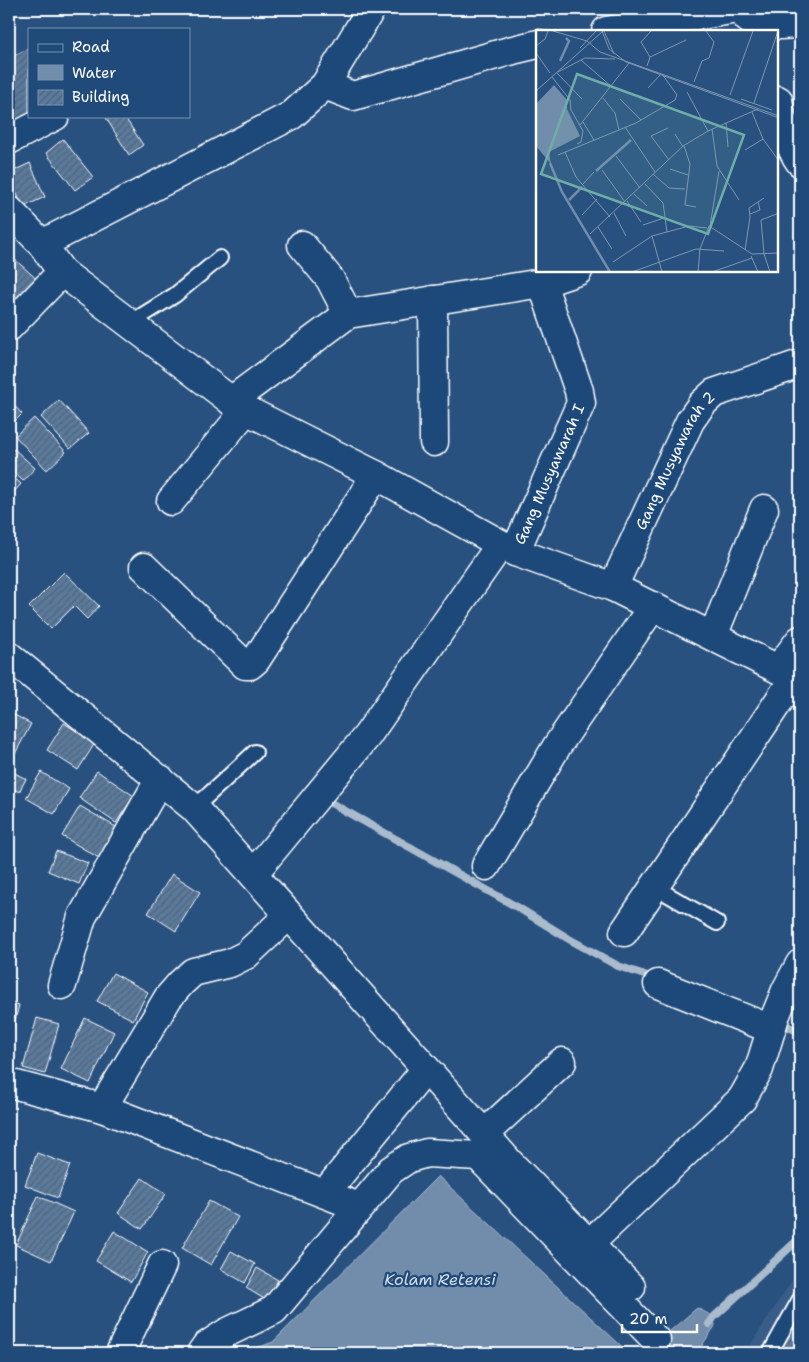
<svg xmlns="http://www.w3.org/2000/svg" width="809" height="1362" viewBox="0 0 809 1362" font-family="'Shantell Sans',sans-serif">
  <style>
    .built { fill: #375d88 }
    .water { fill: #718dab; stroke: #aabbcd }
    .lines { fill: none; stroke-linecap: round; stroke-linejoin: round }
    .stream { stroke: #aabbcd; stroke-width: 8 }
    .building { fill: url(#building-hatch); stroke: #fff }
    .lane-casing { stroke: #fff; stroke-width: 18 }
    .street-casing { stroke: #fff; stroke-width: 31 }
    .lane { stroke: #1f4a7a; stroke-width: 14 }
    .street { stroke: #1f4a7a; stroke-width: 28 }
    .labels { text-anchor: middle; stroke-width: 4.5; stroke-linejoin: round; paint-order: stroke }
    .street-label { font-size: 15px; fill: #fff; stroke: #1f4a7a }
    .water-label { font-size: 16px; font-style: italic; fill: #d4dde6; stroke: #1f4a7a }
    .inset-river { fill: none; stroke: #718dab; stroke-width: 2.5 }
    .inset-road { fill: none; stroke: #7e97b2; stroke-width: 1 }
    .view { fill: #6fada8; fill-opacity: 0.15; stroke: #6fada8; stroke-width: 2.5 }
    .inset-edge { fill: none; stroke: #fff; stroke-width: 2.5 }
  </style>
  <defs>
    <pattern id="building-hatch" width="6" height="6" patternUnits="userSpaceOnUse" patternTransform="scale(1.25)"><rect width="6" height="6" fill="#5a7a9d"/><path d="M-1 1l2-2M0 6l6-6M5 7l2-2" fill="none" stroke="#536374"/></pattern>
  </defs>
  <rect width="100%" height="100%" fill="#28517f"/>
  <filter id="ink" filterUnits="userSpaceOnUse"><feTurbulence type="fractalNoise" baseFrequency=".02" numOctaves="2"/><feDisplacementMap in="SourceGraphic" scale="10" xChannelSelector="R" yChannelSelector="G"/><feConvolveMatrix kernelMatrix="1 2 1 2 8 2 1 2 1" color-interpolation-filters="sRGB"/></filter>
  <g filter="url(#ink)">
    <path class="built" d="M800,1268V1353H745Z"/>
    <g class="water">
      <path d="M438,1176L629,1353H243L273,1342Z"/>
      <path d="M697,1308L714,1317L715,1326L697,1353H644Z"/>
    </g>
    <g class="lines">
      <g class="stream">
        <path d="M331,803L517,907L569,939L618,966L656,979"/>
        <path d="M778,1022L800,1032"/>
        <path d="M709,1324L714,1317L800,1238"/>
      </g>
    </g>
    <g class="building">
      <path d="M29,48V116L9,126V58Z"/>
      <path d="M109,116H124L143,145L129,155L106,118Z"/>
      <path d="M63,139L93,177L75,190L46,153Z"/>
      <path d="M30,163L45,197L23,207L9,177V173Z"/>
      <path d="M11,256L41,283L9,320V258Z"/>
      <path d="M9,400L22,414L9,427Z"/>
      <path d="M59,400L89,433L70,449L41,417Z"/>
      <path d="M34,418L66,452L47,470L15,436Z"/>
      <path d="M14,449L35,468L23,481L9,468V455Z"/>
      <path d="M9,473L21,484L12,494L9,491Z"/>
      <path d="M64,572L99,606L87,619L74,606L51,629L29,607Z"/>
      <path d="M9,712L31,724L9,765Z"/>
      <path d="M64,723L95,743L78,770L47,750Z"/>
      <path d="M9,770L26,779L19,792L9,786Z"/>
      <path d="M97,771L134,796L116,823L79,798Z"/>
      <path d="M41,772L69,789L54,814L26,798Z"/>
      <path d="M80,806L121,830L104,861L62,836Z"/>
      <path d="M56,851L88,863L79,884L48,871Z"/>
      <path d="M172,874L200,892L176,931L148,913Z"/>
      <path d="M113,973L148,992L133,1020L97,1001Z"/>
      <path d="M9,1002L19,1005L9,1045Z"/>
      <path d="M37,1018L59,1024L45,1074L23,1068Z"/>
      <path d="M85,1018L114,1032L90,1083L61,1069Z"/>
      <path d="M37,1153L70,1165L58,1198L25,1185Z"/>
      <path d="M142,1178L166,1194L142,1229L118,1213Z"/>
      <path d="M38,1196L74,1212L51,1261L16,1245Z"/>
      <path d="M209,1201L238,1217L211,1265L182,1248Z"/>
      <path d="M114,1231L148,1252L131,1282L96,1261Z"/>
      <path d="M231,1251L255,1264L245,1283L221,1269Z"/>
      <path d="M257,1268L278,1280L266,1300L246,1288Z"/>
      <path d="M800,1311V1353H777Z"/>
    </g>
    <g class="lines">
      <g class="lane-casing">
        <g id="lane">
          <path d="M130,323L175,295L220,258"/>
          <path d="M194,808L255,752"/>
          <path d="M653,886L717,923"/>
          <path d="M770,1353L800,1299"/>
        </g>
      </g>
      <g class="street-casing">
        <g id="street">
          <path d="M743,9C748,32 783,24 800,24"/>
          <path d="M606,31L737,9"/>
          <path d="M325,85L353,96L513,50L538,44"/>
          <path d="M778,100C781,119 789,147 800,162"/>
          <path d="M9,140L55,116"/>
          <path d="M9,210L42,244L62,272L238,406L376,475L515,552L613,587L800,680"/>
          <path d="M42,244L292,115L325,85L371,9"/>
          <path d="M302,245L330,279L348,314"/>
          <path d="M433,300L434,442"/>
          <path d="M9,327L62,272"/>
          <path d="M231,401L348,314L542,283L578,271"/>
          <path d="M171,501L246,410"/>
          <path id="s1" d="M515,552L581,403L579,391L542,283"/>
          <path d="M144,567L245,665H250L256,660L376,475"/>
          <path id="s2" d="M613,587L690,421L702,404L714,393L800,364"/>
          <path d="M713,636L764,509"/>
          <path d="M9,656L194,808L509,1162L631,1287"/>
          <path d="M778,669L800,640"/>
          <path d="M486,866L557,746L653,606"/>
          <path d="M253,874L367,736L500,545"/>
          <path d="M624,932L795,677"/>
          <path d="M658,984L771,1029"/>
          <path d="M62,985L82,917L160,779"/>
          <path d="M9,1083L102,1108L359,1207"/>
          <path d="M102,1108L168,998L181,983L193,972L230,963L246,955L289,915"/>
          <path d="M484,1134L562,1062"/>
          <path d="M325,1193L426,1069"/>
          <path d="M589,1244L742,1099L759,1069L775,1017L786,990L800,964"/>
          <path d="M120,1353L162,1265"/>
          <path d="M201,1353L206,1346L226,1333L274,1310L391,1170L409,1158L427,1153L478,1156L656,1340"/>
        </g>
      </g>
      <use href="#lane" class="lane"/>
      <use href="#street" class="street"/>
    </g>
  </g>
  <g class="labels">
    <g class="street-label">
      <text dy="5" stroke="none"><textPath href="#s2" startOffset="141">Gang Musyawarah 2</textPath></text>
      <text dy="5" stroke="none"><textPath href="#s1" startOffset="85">Gang Musyawarah I</textPath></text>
    </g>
    <g class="water-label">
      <text x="440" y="1285">Kolam Retensi</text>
    </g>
  </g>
  <g transform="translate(536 30)">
    <rect width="242" height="242" fill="#28517f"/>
    <path d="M18,55L31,70V79L44,106L13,122L15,134L0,116V74Z" fill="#718dab"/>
    <path class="inset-river" d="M24,31L33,11L30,8M14,133L26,162L74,242M60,141L95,110M33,170L46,157"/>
    <path class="inset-road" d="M17,1L51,11M66,1L73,19L90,32L243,88M68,1L78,24M51,11L64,22L243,86M0,16L9,9L12,1M44,18L60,1M0,23L14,43M114,27L150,10M45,30L76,57M111,36L114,27L105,12L115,1M22,42L49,28L79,29M21,43L46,69M16,47L34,70L35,80L47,101L45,112L41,114M158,52L166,31L173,28L178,12L170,1M112,58L125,44M0,61L67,1M151,62L172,101M194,65L217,1M67,68L79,83L83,100M84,69L105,90M205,69L236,80M218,73L242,1M216,82L227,109L243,131M47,92L58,110M190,93L192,117M44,95L93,33M89,97L119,142M132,98L115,106L133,130M176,99L181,136L203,170M139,104L147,117M148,116L154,134L149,175L160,177M209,120L227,109M29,122L40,147L74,187M22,125L100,93L139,70L141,65L126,44M80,126L104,158M134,139L152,145M66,140L89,172M117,144L133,158L149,159M47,154L58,142M109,154L127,173L131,202M98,164L111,176M91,171L105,192M78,183L90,206M214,184L224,180L222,172M46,185L61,169M107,195L128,188M174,196L183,141M62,197L76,219M54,204L147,116L172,101L222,79M116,206L126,242M209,220L214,187L213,178L228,168M215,226L222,242M77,232L116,206L153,196L171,198M96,242L160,219L188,221M162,242L164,219L173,196L216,224L243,223M176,242L216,228M234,242L228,224L225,190L243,183"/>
    <path class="view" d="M41,44L208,105L172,204L5,144Z"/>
    <rect width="242" height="242" class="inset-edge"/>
  </g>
  <rect width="809" height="1362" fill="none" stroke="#1f4a7a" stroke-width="30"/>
  <rect x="15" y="15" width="779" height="1332" fill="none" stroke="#fff" stroke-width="2" filter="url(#ink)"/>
  <rect x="28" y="28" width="162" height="90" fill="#1f4a7a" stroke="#7992af"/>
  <rect x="38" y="44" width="25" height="8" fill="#1f4a7a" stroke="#7992af"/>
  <text x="72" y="52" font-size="15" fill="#ffffff">Road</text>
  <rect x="38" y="65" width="25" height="15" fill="#718dab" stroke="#7992af"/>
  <text x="72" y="78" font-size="15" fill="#ffffff">Water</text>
  <rect x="38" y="90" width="25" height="15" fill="url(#building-hatch)" stroke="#7992af"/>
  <text x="72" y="102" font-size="15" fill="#ffffff">Building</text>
  <path d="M622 1324v8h75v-8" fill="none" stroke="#ffffff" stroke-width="2.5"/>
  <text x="629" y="1324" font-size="15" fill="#ffffff" stroke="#1f4a7a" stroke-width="4" paint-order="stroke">20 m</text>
</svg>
